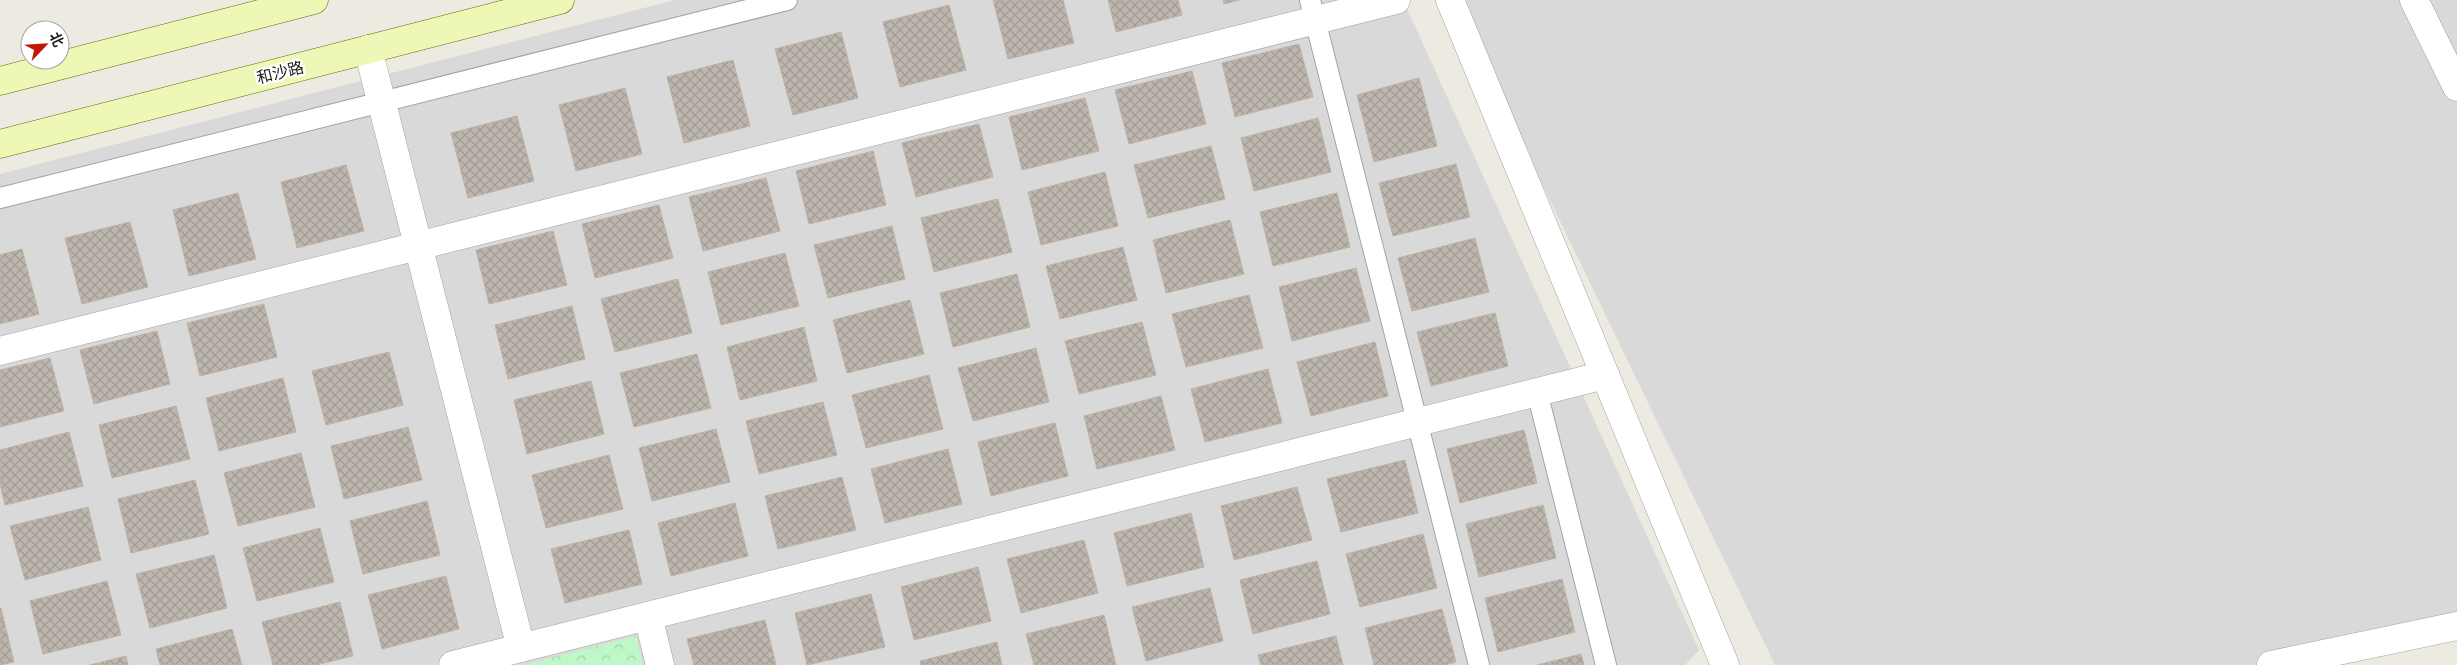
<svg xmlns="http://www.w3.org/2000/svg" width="2457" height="665" viewBox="0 0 2457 665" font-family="'DM Sans','Noto Sans SC',sans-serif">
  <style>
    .residential { fill: #dad9d9 }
    .park { fill: url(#park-crowns) }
    .building { fill: url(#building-cross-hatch); stroke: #beb2a4 }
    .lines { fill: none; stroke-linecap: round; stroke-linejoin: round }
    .service-casing { stroke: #a3a3a3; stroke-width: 22 }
    .minor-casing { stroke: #a3a3a3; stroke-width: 29 }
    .secondary-casing { stroke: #5a6e07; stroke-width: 29 }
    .service { stroke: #fff; stroke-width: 20 }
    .minor { stroke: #fff; stroke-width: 28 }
    .secondary { stroke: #eef7b5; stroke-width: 28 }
    .labels { text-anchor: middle; stroke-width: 4.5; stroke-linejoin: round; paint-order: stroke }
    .street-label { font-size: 16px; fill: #1c1c1c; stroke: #fff }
  </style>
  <defs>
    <pattern id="park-crowns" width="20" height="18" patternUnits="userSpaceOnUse" patternTransform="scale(1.25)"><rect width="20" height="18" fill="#bef7c8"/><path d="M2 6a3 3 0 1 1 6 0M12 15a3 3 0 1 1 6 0" fill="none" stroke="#a3d3ab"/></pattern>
    <pattern id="building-cross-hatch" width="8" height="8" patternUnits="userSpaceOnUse" patternTransform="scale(1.25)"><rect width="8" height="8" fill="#bdb6ae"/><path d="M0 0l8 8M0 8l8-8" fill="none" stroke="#a29c95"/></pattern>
  </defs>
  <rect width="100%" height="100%" fill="#edeae1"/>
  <g class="residential">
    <path d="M675,0H1403L1699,650L1685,665H0V174Z"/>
    <path d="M1453,0H2457V626L2271,665H1775Z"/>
  </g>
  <path class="park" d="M636,636L643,665H523Z"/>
  <g class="building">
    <path d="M993,0H1063L1074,43L1008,59Z"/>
    <path d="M1108,0H1178L1182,15L1116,32Z"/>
    <path d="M1223,0H1239L1224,4Z"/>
    <path d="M949,5L966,70L900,87L883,22Z"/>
    <path d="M841,32L858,98L793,115L775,49Z"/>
    <path d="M1299,44L1313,97L1235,117L1222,63Z"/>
    <path d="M733,60L750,126L684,143L667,77Z"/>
    <path d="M1192,71L1206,124L1129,144L1115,90Z"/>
    <path d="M1419,78L1437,146L1374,162L1357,95Z"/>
    <path d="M625,88L642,154L576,171L559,105Z"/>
    <path d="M1085,98L1099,151L1022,170L1009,117Z"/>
    <path d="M517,116L534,181L468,198L451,133Z"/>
    <path d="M1318,118L1331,172L1254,191L1241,138Z"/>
    <path d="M979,124L993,177L916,197L902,143Z"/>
    <path d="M1211,146L1225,199L1148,218L1134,165Z"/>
    <path d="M873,151L886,205L809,224L796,171Z"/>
    <path d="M1456,164L1470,217L1393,236L1379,183Z"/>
    <path d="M346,165L364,231L297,248L281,182Z"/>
    <path d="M1105,172L1118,226L1041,245L1028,192Z"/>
    <path d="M766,178L780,231L703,251L689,197Z"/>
    <path d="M238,193L256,259L189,276L173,210Z"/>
    <path d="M1337,193L1350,247L1273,266L1260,212Z"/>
    <path d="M998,199L1012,252L934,272L921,218Z"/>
    <path d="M659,205L673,258L595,278L582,224Z"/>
    <path d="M1230,220L1244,274L1166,293L1153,240Z"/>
    <path d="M130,222L148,287L82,304L65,238Z"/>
    <path d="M892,226L905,279L828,298L814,245Z"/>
    <path d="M553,231L567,285L489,304L476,250Z"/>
    <path d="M1475,238L1489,292L1412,311L1398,258Z"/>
    <path d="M1123,247L1137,300L1060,319L1046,266Z"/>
    <path d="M22,249L39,314L0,324V255Z"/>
    <path d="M785,253L799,306L721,325L708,272Z"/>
    <path d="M1356,268L1370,321L1292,341L1279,287Z"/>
    <path d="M1017,274L1030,327L953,347L940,293Z"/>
    <path d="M678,279L692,333L615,352L601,299Z"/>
    <path d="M1249,295L1263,348L1186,367L1172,314Z"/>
    <path d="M910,300L924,354L847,373L833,320Z"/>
    <path d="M264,304L277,357L200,376L187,323Z"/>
    <path d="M572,306L585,359L508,379L495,325Z"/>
    <path d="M1495,313L1508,366L1431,386L1417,332Z"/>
    <path d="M1142,322L1156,375L1079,394L1065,341Z"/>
    <path d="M804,327L817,381L740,400L727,347Z"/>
    <path d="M157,331L170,384L94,404L80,350Z"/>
    <path d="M1375,342L1388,396L1311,416L1297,362Z"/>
    <path d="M1036,348L1049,402L973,421L958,368Z"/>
    <path d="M389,352L403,405L326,425L312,371Z"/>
    <path d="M697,354L711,408L634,427L620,373Z"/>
    <path d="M50,358L64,411L0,427V370Z"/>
    <path d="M1268,369L1282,423L1205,442L1191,389Z"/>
    <path d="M929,375L943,429L866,448L852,395Z"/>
    <path d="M283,378L296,432L219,451L206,398Z"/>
    <path d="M591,381L604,434L527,454L514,400Z"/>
    <path d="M1161,396L1175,450L1097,469L1084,416Z"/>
    <path d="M823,402L837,455L759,474L746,421Z"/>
    <path d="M176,406L190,459L112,478L99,425Z"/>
    <path d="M1055,423L1068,476L991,496L978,442Z"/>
    <path d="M408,427L422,480L344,499L331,446Z"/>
    <path d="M716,429L730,482L652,501L639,448Z"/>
    <path d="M1524,430L1537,483L1460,503L1447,449Z"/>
    <path d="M69,432L83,486L5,505L0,484V450Z"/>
    <path d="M948,449L962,504L885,523L871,469Z"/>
    <path d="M301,453L315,507L238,526L224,473Z"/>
    <path d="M609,455L623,509L546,528L532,475Z"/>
    <path d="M1405,460L1418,513L1341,532L1327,479Z"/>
    <path d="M842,477L856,530L778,549L765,496Z"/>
    <path d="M195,480L209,534L131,553L118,499Z"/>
    <path d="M1297,487L1312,540L1234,560L1221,506Z"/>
    <path d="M427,501L440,555L363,574L350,521Z"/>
    <path d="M735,503L748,556L671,576L658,523Z"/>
    <path d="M1543,505L1556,558L1479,577L1466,524Z"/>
    <path d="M88,507L101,560L25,580L10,526Z"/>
    <path d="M1191,513L1204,567L1127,586L1114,533Z"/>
    <path d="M320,528L334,582L257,601L243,548Z"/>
    <path d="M629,530L642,584L565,603L551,549Z"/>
    <path d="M1423,534L1437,588L1360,607L1346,554Z"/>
    <path d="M1084,540L1098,593L1021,613L1007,559Z"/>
    <path d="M214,555L227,608L150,628L136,574Z"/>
    <path d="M1317,561L1330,614L1253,634L1240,580Z"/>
    <path d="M978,567L991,621L914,640L901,587Z"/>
    <path d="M446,576L459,629L382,649L368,595Z"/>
    <path d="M1562,579L1575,632L1498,652L1485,598Z"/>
    <path d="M107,581L121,635L43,654L30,601Z"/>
    <path d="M1210,588L1223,641L1146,661L1132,607Z"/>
    <path d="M871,594L885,647L807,665L795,613Z"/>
    <path d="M340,602L353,656L316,665H273L262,622Z"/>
    <path d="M1,608L14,662L0,665V609Z"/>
    <path d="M1442,609L1456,662L1445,665H1374L1365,628Z"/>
    <path d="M1104,615L1116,665H1034L1026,634Z"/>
    <path d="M765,620L776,665H694L687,639Z"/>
    <path d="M232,629L242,665H160L156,649Z"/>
    <path d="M1336,636L1343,665H1261L1258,655Z"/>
    <path d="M997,642L1002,665H921L920,661Z"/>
    <path d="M1581,654L1584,665H1537Z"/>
    <path d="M126,656L128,665H90Z"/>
  </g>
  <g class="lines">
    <g class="service-casing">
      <g id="service">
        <path d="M1310,0L1479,665"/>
        <path d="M0,198L787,0"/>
        <path d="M1537,392L1606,665"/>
      </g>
    </g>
    <g class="minor-casing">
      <g id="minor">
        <path d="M1450,0L1725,665"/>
        <path d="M2414,0L2457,87"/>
        <path d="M368,49L521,648"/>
        <path d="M0,351L1396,0"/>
        <path d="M648,616L660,665"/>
        <path d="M453,665L1605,375"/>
        <path d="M2271,665L2457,626"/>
      </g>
    </g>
    <g class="secondary-casing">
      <g id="secondary">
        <path d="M0,81L314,0"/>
        <path d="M0,144L560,0"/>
      </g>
    </g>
    <use href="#service" class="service"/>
    <use href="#minor" class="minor"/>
    <use href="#secondary" class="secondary"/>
  </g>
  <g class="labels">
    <g class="street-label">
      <text transform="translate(280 72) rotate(-14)" y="6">和沙路</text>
    </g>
  </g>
  <g transform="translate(45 45) rotate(65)"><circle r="24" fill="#ffffff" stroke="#a4a4a4"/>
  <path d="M0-4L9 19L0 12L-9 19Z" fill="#c21605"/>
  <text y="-8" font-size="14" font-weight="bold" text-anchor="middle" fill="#1c1c1c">北</text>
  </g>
</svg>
